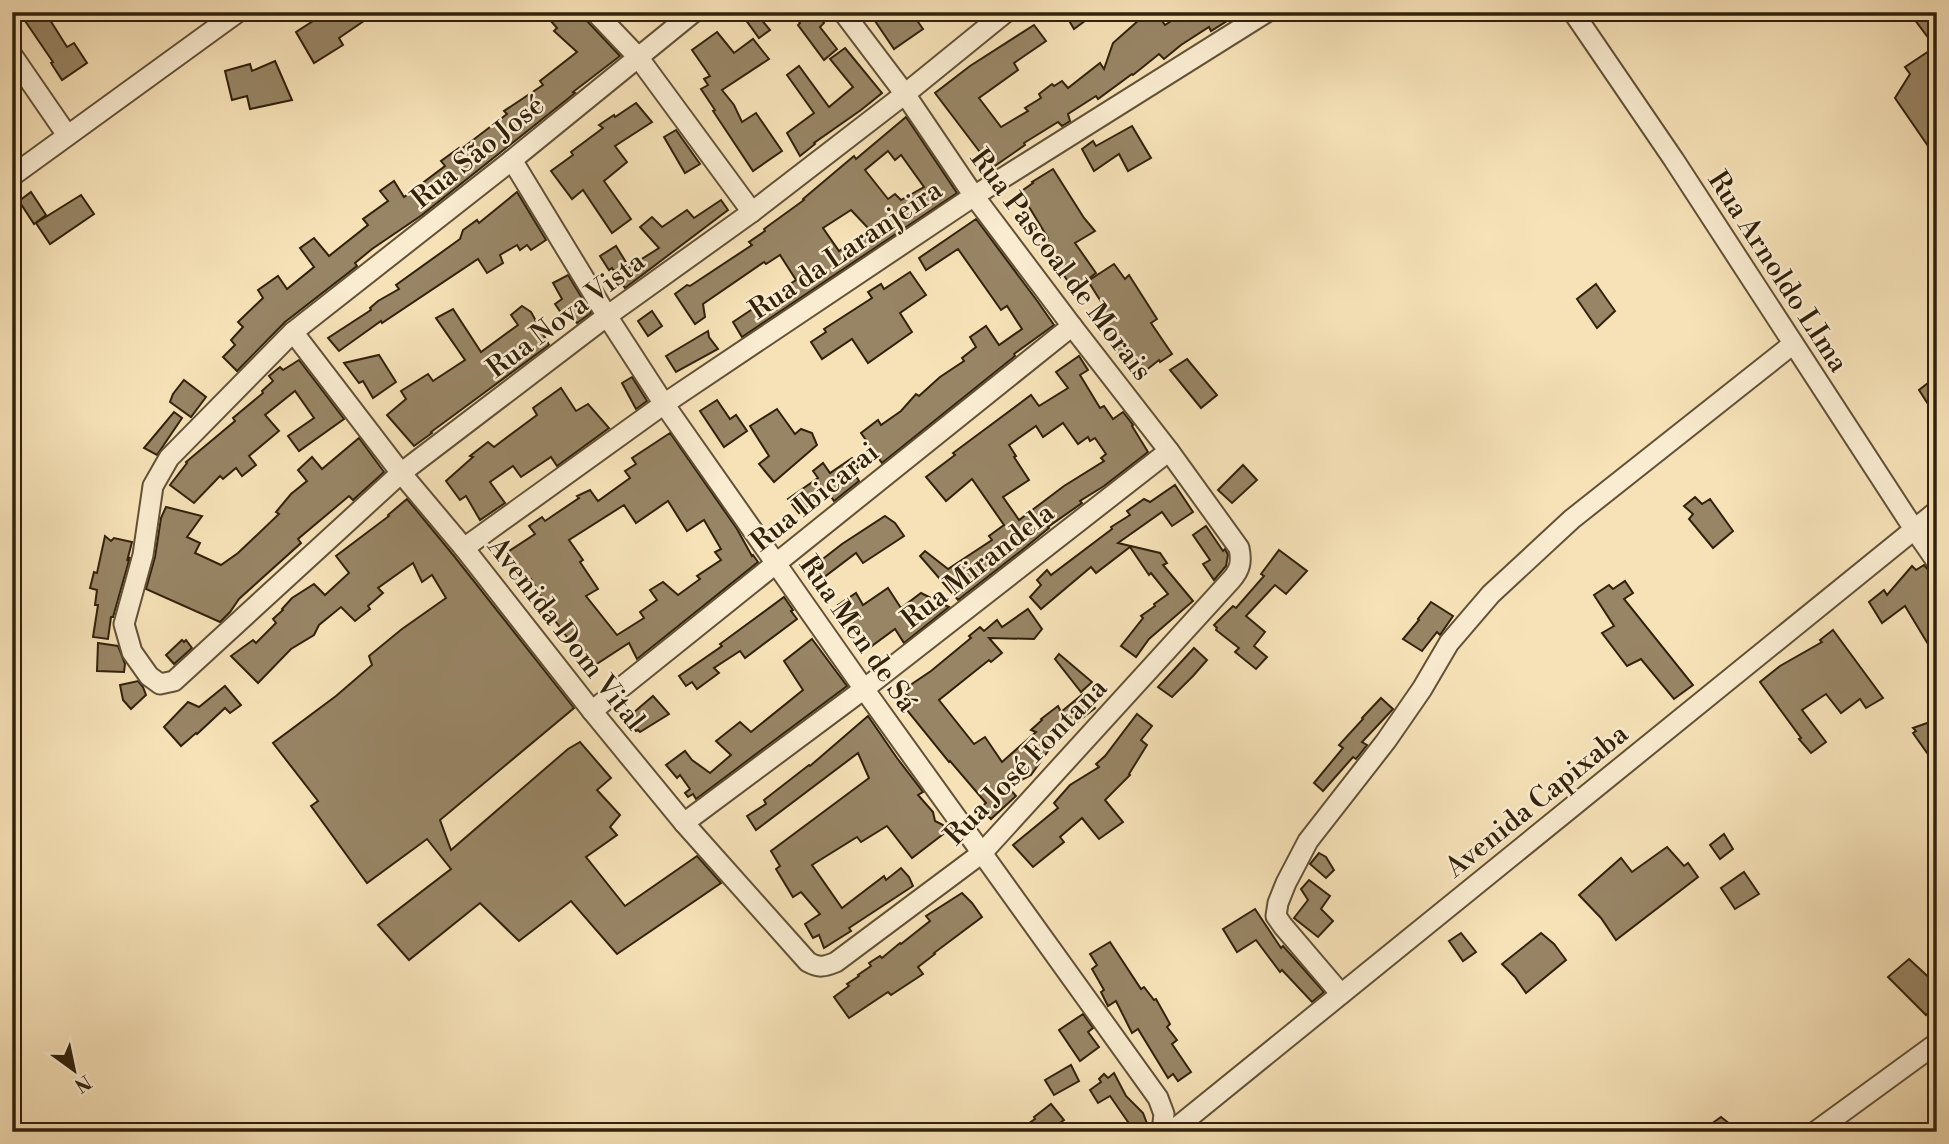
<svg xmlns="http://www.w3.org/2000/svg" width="1949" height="1144" viewBox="0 0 1949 1144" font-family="'Libre Bodoni',serif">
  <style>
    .building { fill: #988565; stroke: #31210b; stroke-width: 2; fill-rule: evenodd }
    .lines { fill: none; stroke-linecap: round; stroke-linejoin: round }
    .minor-casing { stroke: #625136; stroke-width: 23 }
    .minor { stroke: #faecd1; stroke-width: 19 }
    .labels { text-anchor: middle; stroke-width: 5; stroke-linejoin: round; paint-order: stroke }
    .street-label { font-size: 28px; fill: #31210b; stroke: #faecd1 }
  </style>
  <rect width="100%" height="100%" fill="#f7e2b8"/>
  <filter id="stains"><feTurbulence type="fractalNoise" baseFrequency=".00286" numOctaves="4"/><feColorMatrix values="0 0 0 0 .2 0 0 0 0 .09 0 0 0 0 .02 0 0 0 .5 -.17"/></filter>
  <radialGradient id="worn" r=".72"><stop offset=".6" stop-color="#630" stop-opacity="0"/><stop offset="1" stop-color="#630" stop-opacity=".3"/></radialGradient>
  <g class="building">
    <path d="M19,12H45L67,47L74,43L87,63L62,80L51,63L53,62Z"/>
    <path d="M327,12H377L339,38L343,45L314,63L296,32Z"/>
    <path d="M543,12H583L586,20L620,56L573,92L575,93L422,215L372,249L355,263L357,266L285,322L237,371L223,357L235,345L231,340L243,327L238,322L263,298L258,290L278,276L287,289L314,267L300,248L314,238L329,256L368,225L363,219L388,201L380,191L394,181L404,197L445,166L441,161L459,148L460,150L507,114L504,111L543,85L540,81L577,52L554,31L557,28Z"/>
    <path d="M740,12H755L770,30L759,38Z"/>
    <path d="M793,12H816L824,23L820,27L837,49L824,60L798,25L800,23Z"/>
    <path d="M869,12H911L923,29L894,49Z"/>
    <path d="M1064,12H1097L1074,29Z"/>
    <path d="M1148,12H1156L1165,25L1185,12H1231L1224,17L1227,21L1211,31L1209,27L1181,45L1164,59L1159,54L1133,75L1132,74L1098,99L1096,96L1068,114L1070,121L1062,126L1058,122L1024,143L1025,145L992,168L935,93L970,66L1034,25L1046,41L1014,63L1018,70L979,98L1001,127L1028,111L1025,108L1041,98L1039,94L1052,84L1054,86L1062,81L1068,88L1100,63L1104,69L1113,43Z"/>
    <path d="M1909,12H1937V159L1895,98L1910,74L1905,67L1935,47Z"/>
    <path d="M717,32L734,53L753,39L769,59L722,90L734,105L742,122L756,113L782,151L753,171L713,111L715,110L701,89L708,85L704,79L710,76L692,50Z"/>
    <path d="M845,48L882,93L861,110L814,143L815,144L800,156L787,133L814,113L787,75L799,66L829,107L853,87L830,59Z"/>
    <path d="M275,61L292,100L250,109L247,96L232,100L225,71L250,64L252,71Z"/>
    <path d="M636,103L652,122L615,146L627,162L604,181L631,219L612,233L583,190L572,199L551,171L573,155L571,152L603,128L599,125L614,115L615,117Z"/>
    <path d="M906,117L957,193L742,337L733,322L796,280L780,255L766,264L764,262L703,304L705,317L695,324L675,294L687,285L690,286L752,245L749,242L765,231L764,229L804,200L803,199L854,156L856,159ZM888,151L895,160L901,155L924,187L901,200L895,194L888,199L865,170ZM851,210L870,230L839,251L823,228Z"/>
    <path d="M1132,126L1151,158L1128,171L1119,154L1094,171L1082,149L1093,141L1096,146Z"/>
    <path d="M676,130L700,164L685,173L664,137Z"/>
    <path d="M1053,169L1084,218L1095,231L1075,243L1096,273L1074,290L1056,264L1059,262L1044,242L1048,238L1020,192L1033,183L1032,182Z"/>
    <path d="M31,192L46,215L34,224L19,201Z"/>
    <path d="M517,192L546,240L531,250L527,245L520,250L517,245L500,255L503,263L487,273L478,259L382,323L381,321L339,351L328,338L371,310L370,308L378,301L399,289L396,285L460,239L463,230L477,220L479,223Z"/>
    <path d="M81,195L94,214L50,244L36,223Z"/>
    <path d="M721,200L728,210L625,288L612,268L609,270L600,256L616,246L629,267L659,248L640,227L652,217L662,227L687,210L694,218Z"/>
    <path d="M976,219L1038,302L1054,325L1014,354L1015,356L882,463L861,433L878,420L881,425L901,411L916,394L919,396L940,377L964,361L962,358L976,347L970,337L986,326L999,345L1022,329L1007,306L1001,310L958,249L926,270L919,258Z"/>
    <path d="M1114,264L1125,279L1129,275L1157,319L1151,323L1172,354L1160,362L1159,360L1135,379L1099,325L1105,308L1088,281Z"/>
    <path d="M910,272L926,295L900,313L912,332L868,363L852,339L822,359L811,342L826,332L824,329L872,298L868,292L881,284L884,289Z"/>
    <path d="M568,275L591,313L577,323L570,313L564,317L555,304L562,299L553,283Z"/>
    <path d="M1596,284L1615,311L1597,328L1577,299Z"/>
    <path d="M522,306L531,312L549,345L431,432L432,433L414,446L387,415L406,399L401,391L428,374L433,381L465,360L436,318L453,309L481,352L518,325L511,315Z"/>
    <path d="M652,311L662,326L648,336L638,321Z"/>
    <path d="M708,331L709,337L718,349L676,372L666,356Z"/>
    <path d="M379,355L396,382L373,398L363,381L359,383L344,363Z"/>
    <path d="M1079,356L1088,370L1080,375L1100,408L1104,406L1113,419L1123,412L1133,425L1132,426L1148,452L1104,486L1080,501L1082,503L1048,527L1049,528L1021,551L958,600L920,556L925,551L948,569L992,540L989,536L1004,525L972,479L946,501L926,477L955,455L953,453L1031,395L1039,406L1068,388L1056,372ZM1063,423L1078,444L1088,437L1090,441L1095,438L1106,454L1101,458L1104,461L1064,486L1019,520L1003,497L1029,480L1014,457L1016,456L1009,445L1036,426L1043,437Z"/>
    <path d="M1187,359L1217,395L1201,408L1170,370Z"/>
    <path d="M299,360L344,419L299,451L288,436L314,418L295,391L265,415L279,431L249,456L256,465L242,476L236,468L223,479L220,476L194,503L170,485L187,463L186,462L235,421L233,418L263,393L262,391L273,381L269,376L280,367L283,370Z"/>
    <path d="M1937,376V418L1919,390Z"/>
    <path d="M632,377L647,401L636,409L622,383Z"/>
    <path d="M184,380L206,397L191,417L170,402L173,394Z"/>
    <path d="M561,388L576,411L588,404L609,428L557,466L551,457L521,477L513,466L490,482L505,503L480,520L466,496L460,500L446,481L473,457L470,456L488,442L494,447L537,415L533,408Z"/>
    <path d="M717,400L730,419L736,415L747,431L724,447L700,411Z"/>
    <path d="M777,409L795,434L801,429L812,433L817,445L774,482L759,464L769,456L750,426Z"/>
    <path d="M174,412L182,418L157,455L144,448Z"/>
    <path d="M670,433L737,529L752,556L753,555L758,562L637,659L629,643L592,667L580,645L577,648L567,637L556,622L531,579L529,581L506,553L535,534L529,526L542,517L545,521L579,498L577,496L590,490L598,501L630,478L625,471L636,464L632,458ZM668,501L687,531L704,520L721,549L715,552L721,560L697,576L700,579L678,595L663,582L650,590L657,600L640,612L644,618L617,635L586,596L598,589L580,562L583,560L569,540L624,505L636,523Z"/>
    <path d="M359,438L384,472L353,500L349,496L298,539L301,543L239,599L230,612L220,622L146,589L155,557L161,518L166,507L202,516L187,537L200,543L195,553L221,565L238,553L279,514L276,512L291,494L307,481L298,470L312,457L322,469Z"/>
    <path d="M852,458L859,467L853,471L859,481L834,501L827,491L799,513L788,499L818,478L813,471L823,463L830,473Z"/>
    <path d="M1243,465L1257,480L1232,503L1218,490Z"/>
    <path d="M1175,485L1193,512L1172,526L1162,512L1118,543L1160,553L1167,563L1163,565L1193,601L1149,639L1136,657L1121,646L1143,618L1141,616L1155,606L1154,604L1168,594L1151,573L1149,575L1130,547L1096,573L1091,567L1041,609L1030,597L1041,585L1037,580L1047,570L1051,575L1112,529L1111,527L1130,515L1127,511L1144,499L1150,502Z"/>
    <path d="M1695,497L1702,504L1710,499L1733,531L1713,548L1689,519L1693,514L1684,506Z"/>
    <path d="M407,499L454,556L574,708L440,820L451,850L568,749L580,742L611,778L597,790L620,815L610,827L617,835L586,857L625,906L697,856L721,883L617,954L571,901L519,941L480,903L409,960L378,925L451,869L427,839L367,883L311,806L318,801L273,743L336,696L372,665L369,656L402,629L446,598L432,575L422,582L413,563L378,588L383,593L368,606L370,609L355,621L341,607L319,625L314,635L291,649L258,683L231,656L253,640L256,643L276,623L273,619L283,610L282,609L292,598L314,584L325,595L349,573L336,556L389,516L388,515Z"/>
    <path d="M885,516L895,523L904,536L863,563L856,553L819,581L810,569L842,544Z"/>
    <path d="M1206,526L1223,551L1225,549L1228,555L1226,566L1214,580L1203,564L1210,560L1193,535Z"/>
    <path d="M105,536L111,541L114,538L132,542L127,561L130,557L113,617H111L108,639L93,637L98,605H95L97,590L90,588L94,572L97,573Z"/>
    <path d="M1279,550L1307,571L1286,594L1275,585L1246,616L1265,632L1254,646L1267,657L1256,669L1235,652L1239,648L1216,630L1217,628L1214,625L1233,606L1236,608L1264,576L1261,574Z"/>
    <path d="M1924,565L1931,573L1937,574V659L1905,606L1882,623L1869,602L1884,590L1887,595L1912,566L1916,570Z"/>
    <path d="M1625,581L1633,593L1624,599L1693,685L1674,699L1641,659L1627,666L1602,633L1614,626L1594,595L1609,585L1613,589Z"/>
    <path d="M888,588L901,608L921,593L949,607L904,643L895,629L869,648L853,626L848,629L839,617L844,613L838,605L856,593L863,605Z"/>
    <path d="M784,597L793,610L791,611L797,619L745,658L740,651L714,668L719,673L697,689L692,682L686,686L679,676L722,646L720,644Z"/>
    <path d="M1431,602L1453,616L1440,635L1437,632L1422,651L1403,639L1419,620L1418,619Z"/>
    <path d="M1028,609L1042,629L1034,639L989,638L1002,653L991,662L989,660L939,700L974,744L985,737L1002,762L1036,732L1031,730L1042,720L1041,719L1058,706L1061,712L1083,694L1095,708L1058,737L1031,775L1008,787L1016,796L991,819L980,808L986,803L950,761L949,762L906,709L911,700L903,690L931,671L971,638L969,636L980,627L984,631L997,620L1002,627Z"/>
    <path d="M1833,630L1883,698L1866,708L1860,699L1841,713L1826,694L1802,710L1826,742L1811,753L1799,739L1801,738L1760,682L1780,666L1822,642L1820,640Z"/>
    <path d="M812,639L847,686L696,799L693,794L688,797L685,793L690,789L680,775L677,778L666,765L685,751L692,760L710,773L731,755L716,741L740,722L751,732L803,690L784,661Z"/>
    <path d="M182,640L184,642L186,640L192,648L174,664L166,655Z"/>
    <path d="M98,643L118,646L125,664L124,672L97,671Z"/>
    <path d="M1194,648L1207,660L1193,676L1172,697L1158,687Z"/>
    <path d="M1059,654L1092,682L1081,692L1055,659Z"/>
    <path d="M138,681L143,687L146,695L131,709L123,700L120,685Z"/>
    <path d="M225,686L241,705L230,713L225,708L197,734L196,733L181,746L164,727L188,702L199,707Z"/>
    <path d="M653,696L669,714L640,732L638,730L636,731L626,719Z"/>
    <path d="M1381,698L1393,709L1362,742L1367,745L1356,759L1353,757L1323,791L1314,783L1343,748L1339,745L1363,719L1362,718Z"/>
    <path d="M1137,714L1152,726L1141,740L1147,745L1129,774L1130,775L1105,800L1123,822L1099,839L1082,818L1060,837L1064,842L1033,867L1013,845L1058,808L1054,803L1070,785L1099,767L1096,764L1105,756Z"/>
    <path d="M868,716L897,758L923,792L918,795L933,812L935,821L943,825L946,832L912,858L887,826L861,842L857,837L812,865L842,908L884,876L886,880L901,868L909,877L913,886L849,928L851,931L824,948L819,935L813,938L805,924L820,914L801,892L793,897L776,869L780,866L771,851L869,778L858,753L756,830L747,816L766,804L764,800L809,765L810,766Z"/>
    <path d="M1930,722L1937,733V767L1913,733L1916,731L1913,728Z"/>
    <path d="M1724,834L1733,849L1720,859L1710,845Z"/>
    <path d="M1667,847L1684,866L1688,863L1698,877L1616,940L1601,918L1579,895L1621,858L1632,872Z"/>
    <path d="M1319,853L1326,857L1334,870L1326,878L1310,864Z"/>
    <path d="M1744,872L1759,894L1735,909L1721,888Z"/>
    <path d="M1309,880L1330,896L1321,909L1333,921L1318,937L1294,918L1308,900L1301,889Z"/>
    <path d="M962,893L972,903L982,917L934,953L935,954L918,967L923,974L891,995L888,992L849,1018L834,997L849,986L847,984L859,976L858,975L871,966L869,963L880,956L882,958L900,943L901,944L930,921L926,916Z"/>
    <path d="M1255,909L1281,948L1283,946L1324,992L1312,1002L1282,970L1280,972L1256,940L1237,952L1223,929Z"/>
    <path d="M1461,933L1476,952L1463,961L1449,941Z"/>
    <path d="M1541,933L1554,944L1566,960L1526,993L1515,977L1502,964Z"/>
    <path d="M1110,942L1141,989L1144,987L1154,1000L1156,999L1170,1024L1167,1027L1177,1040L1172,1044L1191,1072L1178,1081L1173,1074L1168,1078L1138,1029L1132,1033L1116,1001L1108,1006L1101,992L1104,990L1092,969L1097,965L1090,954Z"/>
    <path d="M1909,959L1937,985V1005L1926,1015L1888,977Z"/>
    <path d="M1083,1014L1093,1028L1088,1032L1099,1047L1080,1061L1059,1030Z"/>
    <path d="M1071,1065L1079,1081L1054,1095L1045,1080Z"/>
    <path d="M1114,1073L1126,1096L1143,1113L1148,1126L1139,1132H1135L1110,1096L1098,1103L1090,1090L1101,1082L1099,1079L1104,1074L1108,1078Z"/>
    <path d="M1051,1104L1064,1120L1047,1132H1016L1035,1119L1034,1117Z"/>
    <path d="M1721,1117L1740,1132H1700Z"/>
  </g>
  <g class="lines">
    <g class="minor-casing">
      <g id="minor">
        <path d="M595,12L638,57L752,212"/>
        <path d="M694,12L512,160L293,332L169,458L153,486L143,555L124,624L132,652L149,676L160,684L174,681L401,473L607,316L752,212L905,94L1006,12"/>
        <path d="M1573,12L1674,160L1914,529L1937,562"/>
        <path d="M12,55L67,135"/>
        <path d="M512,160L607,316L664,404L864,689L1158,1098L1164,1114L1162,1132"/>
        <path d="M12,176L238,12"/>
        <path d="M293,332L401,473L464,548L592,711L684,823L808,962C819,968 824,967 836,962L982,853L1231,580C1240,570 1242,562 1239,548L1169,451L1072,326L974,196L905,94L843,12"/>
        <path d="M464,548L664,404L974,196L1267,12"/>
        <path d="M592,711L1072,326"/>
        <path d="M684,823L864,689L1169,451"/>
        <path d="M1341,994L1283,926L1276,916L1278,903L1286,883L1308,841L1386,741L1422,689L1449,643L1491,594L1572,519L1793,344"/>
        <path d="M1171,1132L1937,511"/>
        <path d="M1815,1132L1937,1043"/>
      </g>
    </g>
    <use href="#minor" class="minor"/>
  </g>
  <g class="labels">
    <g class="street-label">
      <text transform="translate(477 151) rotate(-39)" y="10">Rua São José</text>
      <text transform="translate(845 249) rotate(-34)" y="10">Rua da Laranjeira</text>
      <text transform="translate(1062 264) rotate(53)" y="10">Rua Pascoal de Morais</text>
      <text transform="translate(1779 271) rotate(57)" y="10">Rua Arnoldo LIma</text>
      <text transform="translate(565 314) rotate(-37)" y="10">Rua Nova Vista</text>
      <text transform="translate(814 496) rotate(-39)" y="10">Rua Ibicarai</text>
      <text transform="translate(977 565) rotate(-38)" y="10">Rua Mirandela</text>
      <text transform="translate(567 633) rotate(52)" y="10">Avenida Dom Vital</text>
      <text transform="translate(859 633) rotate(55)" y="10">Rua Men de Sá</text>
      <text transform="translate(1025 761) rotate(-46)" y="10">Rua José Fontana</text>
      <text transform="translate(1536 800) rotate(-39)" y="10">Avenida Capixaba</text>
    </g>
  </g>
  <rect width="1949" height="1144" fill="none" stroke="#f7e2b8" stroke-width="42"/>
  <rect x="14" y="14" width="1921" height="1116" fill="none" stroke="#31210b" stroke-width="3.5"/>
  <rect x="21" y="21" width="1907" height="1102" fill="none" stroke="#31210b" stroke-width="2"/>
  <g transform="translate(74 1070) rotate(147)" stroke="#faecd1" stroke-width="5" paint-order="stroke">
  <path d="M0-5L12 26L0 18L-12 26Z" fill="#31210b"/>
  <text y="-10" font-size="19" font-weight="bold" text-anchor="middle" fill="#31210b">N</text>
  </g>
  <rect width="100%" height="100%" filter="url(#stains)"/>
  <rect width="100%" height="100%" fill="url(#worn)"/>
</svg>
